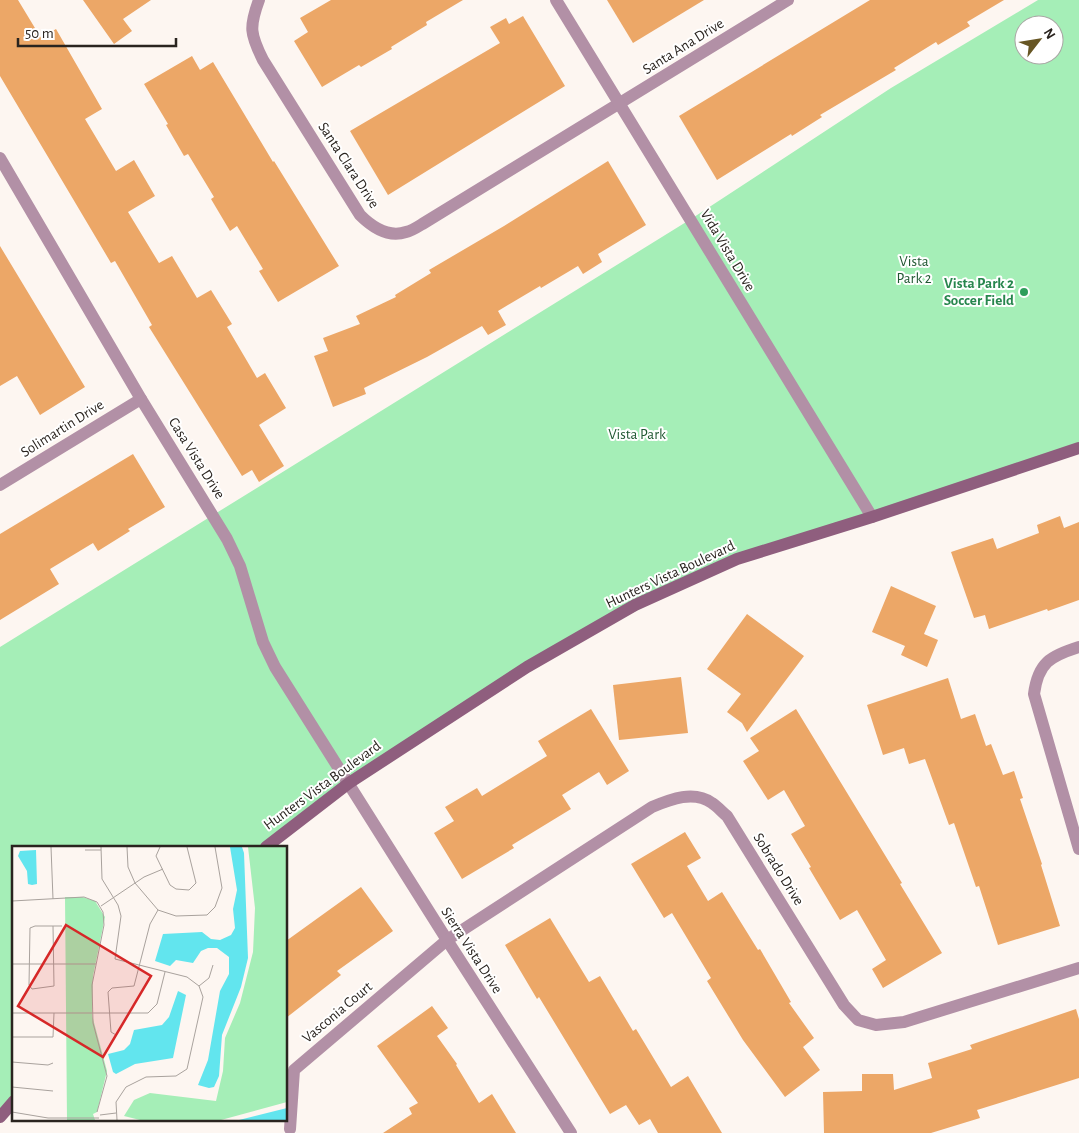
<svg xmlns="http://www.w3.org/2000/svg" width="1079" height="1133" viewBox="0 0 1079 1133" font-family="'Alegreya Sans',sans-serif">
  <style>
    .green { fill: #a5eeb7; fill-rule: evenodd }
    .building { fill: #eca767 }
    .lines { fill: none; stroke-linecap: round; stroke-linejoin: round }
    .street { stroke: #b290a6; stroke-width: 12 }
    .secondary { stroke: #8f5e7e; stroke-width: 12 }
    .leisure-dot { fill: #2e9e5b; stroke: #fff; stroke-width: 2 }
    .labels { text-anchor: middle; stroke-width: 4; stroke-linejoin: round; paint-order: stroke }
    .street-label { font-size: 15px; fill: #2a241f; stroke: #fff }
    .park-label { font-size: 15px; fill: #205832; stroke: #fff }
    .leisure-label { font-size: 15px; font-weight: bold; fill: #27864d; stroke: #fff; text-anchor: end }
    .inset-road { fill: none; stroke: #a9a29d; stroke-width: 1 }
    .view { fill: #d62828; fill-opacity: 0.15; stroke: #d62828; stroke-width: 2.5 }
    .inset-edge { fill: none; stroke: #2a241f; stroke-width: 2.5 }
  </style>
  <rect width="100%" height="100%" fill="#fdf6f1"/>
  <path class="green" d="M1038,0H1079V448L737,559L527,667L266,847H14V1101L0,1117V647L691,219L891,88ZM1024,25H1054V55H1024Z"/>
  <g class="building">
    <path d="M0,0H18L41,38L56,29L102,109L85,119L116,171L134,160L155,196L128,212L159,263L172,256L197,298L211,290L232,324L227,327L257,378L265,373L286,408L259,425L284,466L259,482L252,470L242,476L149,327L152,325L115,261L111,263L0,76Z"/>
    <path d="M83,0H151L123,19L132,31L114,44Z"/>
    <path d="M331,0H463L426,22L427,25L391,47L392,49L361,67L359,65L322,87L294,41L308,32L300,18Z"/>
    <path d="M607,0H704L633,43Z"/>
    <path d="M870,0H1004L967,22L970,26L938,45L936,42L894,68L896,70L820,115L822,117L792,136L791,134L717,180L679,116Z"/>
    <path d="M523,16L565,86L388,195L350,131L500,43L490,27L506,18L509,24Z"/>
    <path d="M192,56L200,70L213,62L273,162L274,161L339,266L278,302L259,271L263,269L237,226L230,231L211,199L214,197L188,154L184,156L166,125L168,124L144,84Z"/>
    <path d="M608,161L646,225L598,254L602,262L583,274L578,266L541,288L540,286L498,311L506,325L488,335L482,326L427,357L364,388L366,394L333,407L314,356L328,351L323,338L360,324L356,316L396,297L395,295L431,273L429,270L504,226Z"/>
    <path d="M0,246L85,387L40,415L17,376L0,386Z"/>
    <path d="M133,454L165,507L128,529L130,531L98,551L93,543L50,569L59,584L0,620V534Z"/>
    <path d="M1060,516L1064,528L1079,522V600L1048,611L1047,609L989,629L985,615L974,618L951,552L993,538L997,549L1039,533L1037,525Z"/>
    <path d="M891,586L936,606L924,634L938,640L927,667L901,655L905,646L872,632Z"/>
    <path d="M747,614L804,656L747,732L742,723L727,712L741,694L707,669Z"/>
    <path d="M681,677L688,733L619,740L613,685Z"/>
    <path d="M948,678L961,719L975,714L986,746L991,744L1003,775L1014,771L1023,798L1020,799L1042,864L1041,865L1060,926L998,945L979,886L976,887L954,823L949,825L925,759L909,764L904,748L883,755L867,705Z"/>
    <path d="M591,709L629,771L607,785L599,772L562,795L571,809L512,845L514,848L462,879L434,833L454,821L445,807L477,788L482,796L547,756L538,741Z"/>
    <path d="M796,709L902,883L900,884L942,953L883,988L872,969L886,960L857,910L840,920L809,868L811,867L791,834L805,826L784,790L768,800L743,761L759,751L750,738Z"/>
    <path d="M685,832L701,858L687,866L708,901L722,892L758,950L760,949L791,1002L789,1003L814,1038L803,1047L820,1070L785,1097L743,1040L707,981L711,978L672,913L664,918L631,864Z"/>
    <path d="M361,887L393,931L337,971L341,975L286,1018V941Z"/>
    <path d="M550,918L589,982L600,976L633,1031L636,1029L671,1087L688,1076L722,1133H658L650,1119L639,1125L626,1105L610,1114L539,997L537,999L505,945Z"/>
    <path d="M432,1006L448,1028L437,1036L457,1064L456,1065L479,1103L492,1094L516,1133H383L412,1114L409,1108L418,1103L377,1046Z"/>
    <path d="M1076,1009L1079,1019V1078L977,1110L980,1118L931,1133H824L823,1092L862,1091V1074H893L894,1090L932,1078L928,1063L972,1049L970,1045Z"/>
  </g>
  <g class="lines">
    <g class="street">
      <path d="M259,0C249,27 250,34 263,60L360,215C372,227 388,238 406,232C412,231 419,226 424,223L788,0"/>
      <path d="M556,0L872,517"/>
      <path d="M0,158L141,399L227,539L240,566L263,642L275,667L447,940L571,1133"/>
      <path d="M0,485L141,399"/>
      <path d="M1079,647C1050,656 1038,663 1034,694L1079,849"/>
      <path d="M290,1129L294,1070L447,940L652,807C671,799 694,790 712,803C718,807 722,812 727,816L844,1005L858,1020L876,1025L904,1022L1079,968"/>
    </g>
    <g class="secondary">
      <path d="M266,847L349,783L527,667L635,605L737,559L872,517L1079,448"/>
      <path d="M0,1117L14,1101"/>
    </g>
  </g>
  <circle class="leisure-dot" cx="1024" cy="292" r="5"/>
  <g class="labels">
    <g class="street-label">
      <text transform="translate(683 46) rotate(-32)" y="5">Santa Ana Drive</text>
      <text transform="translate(349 165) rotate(57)" y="5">Santa Clara Drive</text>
      <text transform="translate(728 250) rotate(59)" y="5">Vida Vista Drive</text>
      <text transform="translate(62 428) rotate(-32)" y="5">Solimartin Drive</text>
      <text transform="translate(197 458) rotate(58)" y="5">Casa Vista Drive</text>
      <text transform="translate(670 574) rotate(-25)" y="5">Hunters Vista Boulevard</text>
      <text transform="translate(322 785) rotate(-36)" y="5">Hunters Vista Boulevard</text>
      <text transform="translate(779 869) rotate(58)" y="5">Sobrado Drive</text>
      <text transform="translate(472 950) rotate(57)" y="5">Sierra Vista Drive</text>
      <text transform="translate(337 1012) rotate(-40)" y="5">Vasconia Court</text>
    </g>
    <g class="park-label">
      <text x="914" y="266">Vista<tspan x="914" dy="17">Park 2</tspan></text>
      <text x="637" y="439">Vista Park</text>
    </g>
    <g class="leisure-label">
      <text x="1014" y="288">Vista Park 2<tspan x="1014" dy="17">Soccer Field</tspan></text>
    </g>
  </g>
  <g transform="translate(12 846)">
    <rect width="275" height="275" fill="#fdf6f1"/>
    <path d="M236,1H275V256L209,274H128L112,270L122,254L138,247L204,255L211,225L213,192L228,157L241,106L243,62ZM53,51H70L83,55L93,71L81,130L80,169L95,225L85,266L81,268L83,274H55Z" fill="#a5eeb7"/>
    <path d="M218,1H230L232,7L236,112L229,141L210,189L207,230L202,241L197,242L186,239L196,214L208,145L217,128V111L205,102H196L189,105L181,117L164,114L158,120L143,115L151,88L190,86L199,93L208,94L219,89L223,82L221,63L225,44ZM24,4L25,38L20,39L16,38L15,25L6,10L8,5ZM166,145L174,149L161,212L123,218L104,228L101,226L96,208L112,204L118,198L122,184L150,179L157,171ZM275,262V274H227Z" fill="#62e5ee"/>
    <path class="inset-road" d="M39,1L41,53M89,1L90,33L106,59L109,70L103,113L175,131L187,140L191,151L175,223L164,230L134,231L114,241L104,256L105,274M115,1L116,21L123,37L146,64L164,70L195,69L203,61L210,42L203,1M148,1L144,10L158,39L164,43L177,44L184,37L175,1M73,4H89M0,55L72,51L85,56L91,66L92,79L80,139L81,177L95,230L85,266M89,60L132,31L151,23M41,80L42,140L20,143L17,139L18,82L23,80H50M0,118H84M187,140L197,132L201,119M0,167H136L145,158L153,126M104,189L99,186L96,146L100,142L122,140L138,78L146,64M0,191H41L42,167M0,216L36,219L41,217M0,241L41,245M0,266L36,272H87M88,269L104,267"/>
    <path class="view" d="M54,79L139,130L91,211L6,160Z"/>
    <rect width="275" height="275" class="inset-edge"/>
  </g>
  <g transform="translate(1039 40) rotate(59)"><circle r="24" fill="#ffffff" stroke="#aaa7a5"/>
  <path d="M0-4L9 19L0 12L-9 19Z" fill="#675624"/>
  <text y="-8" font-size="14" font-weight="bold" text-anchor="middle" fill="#2a241f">N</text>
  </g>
  <path d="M18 38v8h158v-8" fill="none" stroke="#2a241f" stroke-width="2.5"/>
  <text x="25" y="38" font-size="15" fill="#2a241f" stroke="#ffffff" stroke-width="4" paint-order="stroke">50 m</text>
</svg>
